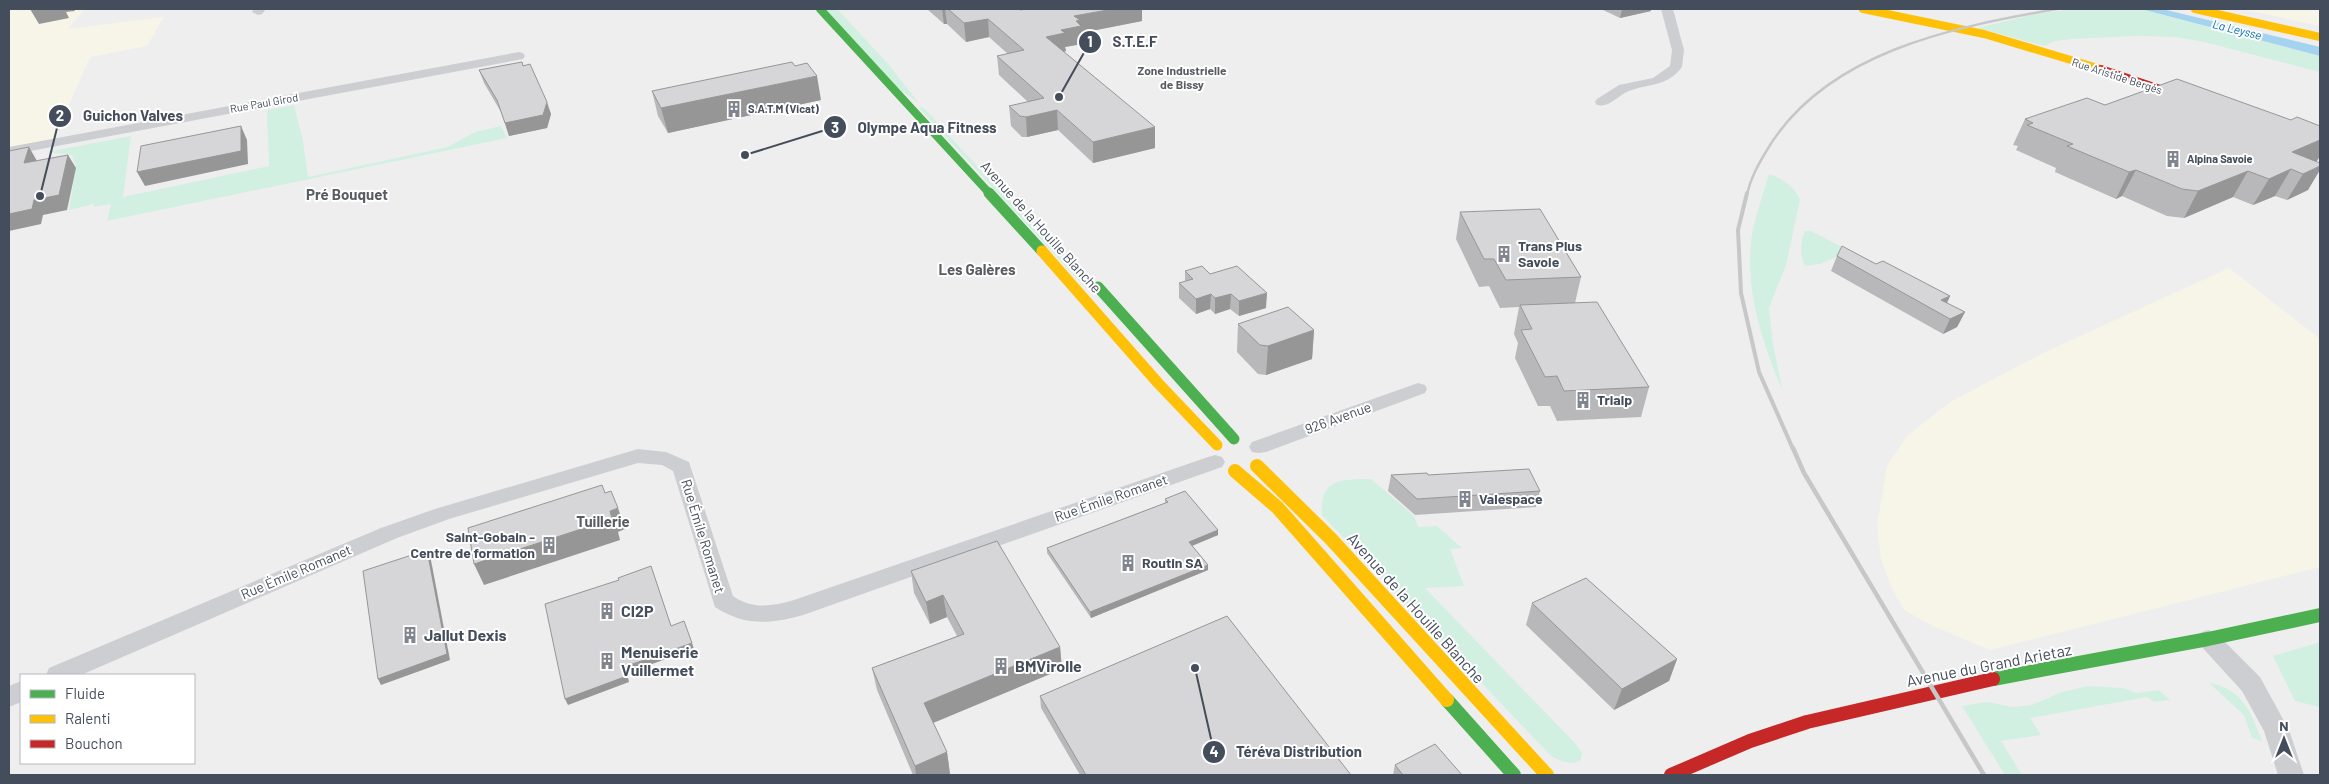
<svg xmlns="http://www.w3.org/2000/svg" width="2329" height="784" viewBox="0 0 2329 784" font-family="Barlow,sans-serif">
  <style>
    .commercial { fill: #f7f4e8 }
    .green { fill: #d1f0e1 }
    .water { fill: #a3d3ef }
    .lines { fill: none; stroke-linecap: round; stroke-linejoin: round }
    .street { fill: #ccced1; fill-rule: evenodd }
    .fast-far2 { stroke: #4caf50; stroke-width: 8 }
    .fast-far1 { stroke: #4caf50; stroke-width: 11 }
    .fast { stroke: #4caf50; stroke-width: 14 }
    .slow-far2 { stroke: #ffc107; stroke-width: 8 }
    .slow-far1 { stroke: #ffc107; stroke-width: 11 }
    .slow { stroke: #ffc107; stroke-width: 14 }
    .jam-far1 { stroke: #c62828; stroke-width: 8 }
    .jam { stroke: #c62828; stroke-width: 14 }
    .rail-far2 { stroke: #c5c7c9; stroke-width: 2.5 }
    .rail-far1 { stroke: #c5c7c9; stroke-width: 4 }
    .rail { stroke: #c5c7c9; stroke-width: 4.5 }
    .wall { fill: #b8b8ba }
    .shaded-wall { fill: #969697 }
    .building { fill: #d6d6d8; stroke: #969697 }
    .labels { text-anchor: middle; stroke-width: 4; stroke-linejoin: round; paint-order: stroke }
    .far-street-label { font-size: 11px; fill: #444d5b; stroke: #fff }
    .far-poi-label { font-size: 11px; font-weight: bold; fill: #444d5b; stroke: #fff; text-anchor: start }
    .far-water-label { font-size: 12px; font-style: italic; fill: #0570ae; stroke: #fff }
    .far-neighbourhood-label { font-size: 12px; font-weight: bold; fill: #595c62; stroke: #fff }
    .street-label { font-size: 14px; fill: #444d5b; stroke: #fff }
    .poi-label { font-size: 14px; font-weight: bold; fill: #444d5b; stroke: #fff; text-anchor: start }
    .neighbourhood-label { font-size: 15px; font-weight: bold; fill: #595c62; stroke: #fff }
    .near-street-label { font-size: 16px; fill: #444d5b; stroke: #fff }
    .near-poi-label { font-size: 16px; font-weight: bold; fill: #444d5b; stroke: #fff; text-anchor: start }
    .leader { fill: none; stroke: #444d5b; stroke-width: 2 }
    .callout-dot { fill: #444d5b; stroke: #fff; stroke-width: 2 }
    .mark-label { font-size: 15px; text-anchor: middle; font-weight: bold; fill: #fff }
    .callout-label { font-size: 15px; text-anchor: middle; font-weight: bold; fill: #444d5b; stroke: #fff; stroke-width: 4; stroke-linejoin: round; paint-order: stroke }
  </style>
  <rect width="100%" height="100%" fill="#efeeee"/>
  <g class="commercial">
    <path d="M9,9H85L68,29L164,17L147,46L90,57L52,144L9,152Z"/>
    <path d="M2241,9H2320V26Z"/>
    <path d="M2229,268L2320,339V567L1990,650L1933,626L1904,610L1892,589L1881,559L1877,526L1887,466L1907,436L1950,402L2043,353Z"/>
  </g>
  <g class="green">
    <path d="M824,9H837L889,65L918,102L894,86Z"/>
    <path d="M2074,9H2140L2320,56V72L2204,42L2175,37L2136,36L2072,39L2055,41L2044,46L1978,28L2031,15Z"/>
    <path d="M294,105L303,141L308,177L448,147L475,132L501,126L507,138L107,221L111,204L94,207V204L69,210L76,167L72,155L47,152L131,136L123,197L269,166L267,110Z"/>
    <path d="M923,107L1088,287H1085L919,108Z"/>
    <path d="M1769,174C1781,178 1795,186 1800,200L1786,265L1769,308L1773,345L1783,392C1762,342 1744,289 1752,234C1756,214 1763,194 1769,174Z"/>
    <path d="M1805,231H1811L1844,248L1848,252L1820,264L1805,266C1800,257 1800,240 1805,231Z"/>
    <path d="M1371,479L1414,516L1418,527L1437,526L1462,548L1450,549L1464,586L1425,588L1574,742L1582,752L1581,760C1571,766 1561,761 1551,756L1322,515C1319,479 1341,479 1371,479Z"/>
    <path d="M2320,642V707L2295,701L2273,656Z"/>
    <path d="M2208,682C2243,690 2250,710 2262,741L2252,738L2244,715Z"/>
    <path d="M2088,686L2123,688L2137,693L2159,690L2170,700L2154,702L2147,697L2030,718L2041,735L2001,741L2022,775H2005L1962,706L1987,702L2013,707L2032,705L2062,692Z"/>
  </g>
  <path class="water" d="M2141,9H2162L2320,47V56Z"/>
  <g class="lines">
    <g class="street">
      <path d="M254,9H266L262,14L258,15L252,12Z"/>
      <path d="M1661,9H1673L1684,50L1682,67C1667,87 1650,83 1629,91C1618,95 1610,108 1597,105L1595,102L1597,99L1619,85L1653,78L1670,66L1672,50Z"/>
      <path d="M519,52L523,53L525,56L523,59L9,155V147Z"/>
      <path d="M1418,383L1425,385L1427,389L1425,393L1266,452L1259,453L1252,452L1249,447L1252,442Z"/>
      <path d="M638,449L666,452L689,462L733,596C753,610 772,606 794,600L1208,457L1215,455L1222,457L1225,462L1222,467L806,614C773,624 745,627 715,607L673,471L662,465L638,463L449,519L397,538L81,675H46L49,668L381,528L435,509Z"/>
      <path d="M2208,630L2216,633L2260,677L2289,730L2304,775H2278L2264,731L2242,691L2200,645L2196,639L2200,633Z"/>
      <path d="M21,681V702L9,707V686Z"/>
    </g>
    <path class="fast-far2" d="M820,9L990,194"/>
    <g class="fast-far1">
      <path d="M989,193L1042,251"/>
      <path d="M1098,287L1234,439"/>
    </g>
    <g class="fast">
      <path d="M1993,679L2208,639L2320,615"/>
      <path d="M1447,700L1514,775"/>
    </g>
    <g class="slow-far2">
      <path d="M1863,9L1984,34L2101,69"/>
      <path d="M2195,9L2320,37"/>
    </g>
    <path class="slow-far1" d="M1042,251L1158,383L1217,445"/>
    <g class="slow">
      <path d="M1257,466L1331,539L1547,775"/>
      <path d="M1235,471L1278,508L1447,700"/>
    </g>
    <path class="jam-far1" d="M2101,69L2187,98"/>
    <path class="jam" d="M1671,775L1750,741L1807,722L1993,679"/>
    <path class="rail-far2" d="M1747,194C1751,177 1758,165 1767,150C1825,52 1953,27 2057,9"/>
    <path class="rail-far1" d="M1747,193L1738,230L1741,293L1759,372L1793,449"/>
    <path class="rail" d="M1793,448L1804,473L1984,775"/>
  </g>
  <g class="wall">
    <path d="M927,9H1019L1020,10L1142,21L1081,33L1082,44L1065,47L1066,51L1064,52L1155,148L1093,163L1058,130L1027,137H1022L1011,126L1009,106L1028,102L999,75L997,56L1008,54L989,37L966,42L947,24H944Z"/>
    <path d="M1601,9H1651V11L1620,18Z"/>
    <path d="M523,66L551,114L547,128L509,136L501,112L484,83L479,70Z"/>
    <path d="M652,91L821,100L668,133L658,116Z"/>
    <path d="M2105,105L2317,161H2316L2308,190L2287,200L2275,196L2253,205L2233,197L2184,218L2167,216L2122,196L2116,199L2055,172L2056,168L2016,150L2018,146L2013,145L2025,119Z"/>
    <path d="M1460,212L1581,277L1575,303L1649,387L1641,417L1557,421L1550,406H1538L1515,358L1518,343L1514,334L1519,307L1500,308L1489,286L1479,287L1456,239Z"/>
    <path d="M1837,256L1876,264L1950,296L1947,303L1965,312L1957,327L1943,334L1831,271Z"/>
    <path d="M1185,271L1210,274L1266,308L1239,316L1230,309L1215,314L1210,309L1196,314L1179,298V283L1185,282Z"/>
    <path d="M1238,324L1314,330L1312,359L1266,375L1258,374L1237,352Z"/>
    <path d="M1391,475H1428L1540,491L1536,507L1415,515L1388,491Z"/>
    <path d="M1165,499L1218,535L1192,546L1208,565V570L1091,618L1047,553V548L1165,503Z"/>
    <path d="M911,571L1060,647L1062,669L933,723L947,752L950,774L948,775H913L877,690L872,668L957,636L947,617L930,624L914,593Z"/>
    <path d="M1532,603L1677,659L1669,681L1614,710L1526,625Z"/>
    <path d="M1040,696L1351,775H1080L1041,708Z"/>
    <path d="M1395,765L1462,775H1393Z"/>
  </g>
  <g class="shaded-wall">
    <path d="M30,9H74L75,11L66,12L69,18L39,24Z"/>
    <path d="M942,9H945L947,24H944Z"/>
    <path d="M1113,9H1142V21L1081,33L1082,44L1065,47L1066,51L1047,55L1046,37L1061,30L1074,16Z"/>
    <path d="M1622,9H1651V11L1620,18Z"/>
    <path d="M988,19L989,37L966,42L964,23Z"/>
    <path d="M817,76L821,100L668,133L661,108Z"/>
    <path d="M547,102L551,114L547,128L509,136L505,123Z"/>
    <path d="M1057,110L1058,130L1027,137L1026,117Z"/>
    <path d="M241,126L247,140L248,164L145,186L137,172Z"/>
    <path d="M1155,127V148L1093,163V142Z"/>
    <path d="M2320,132V156L2317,161L2294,170L2291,169L2275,196L2253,205L2269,179L2292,152Z"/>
    <path d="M29,147L37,161L24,163Z"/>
    <path d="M68,155L76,168L67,210L43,215L41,224L9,231V214Z"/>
    <path d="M2320,166V170L2308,190L2287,200L2303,174Z"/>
    <path d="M2136,170L2122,196L2116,199L2129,172Z"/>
    <path d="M2248,171L2233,197L2184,218L2198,191Z"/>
    <path d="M1267,293L1266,308L1239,316V301Z"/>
    <path d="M1211,294L1210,309L1196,314V299Z"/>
    <path d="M1231,294L1230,309L1215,314V298Z"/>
    <path d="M1950,296L1943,311L1941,300Z"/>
    <path d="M1965,312L1957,327L1943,334L1950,319Z"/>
    <path d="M1314,330L1312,359L1266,375L1268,346Z"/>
    <path d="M618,508L625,529L618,532L620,540L484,585L474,564Z"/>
    <path d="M1218,530V535L1189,547V542Z"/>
    <path d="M427,550L430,555L450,660L381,685L378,679Z"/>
    <path d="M1208,565V570L1091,618L1090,612Z"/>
    <path d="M943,595L947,617L930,624L926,602Z"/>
    <path d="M692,643L694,649L627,673L629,682L568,705L565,699L624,667Z"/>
    <path d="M1060,647L1062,669L928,725L924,703Z"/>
    <path d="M1677,659L1669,681L1614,710L1622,689Z"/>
    <path d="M947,752L950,774L948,775H916L915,766Z"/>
  </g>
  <g class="building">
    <path d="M948,9H1019L1020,10L1027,9H1113L1074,16L1080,20L1076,21L1081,26L1061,30L1065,33L1046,37L1155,127L1093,142L1057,110L1026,117L1020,116L1009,106L1044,98L997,56L1024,50L988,19L964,23Z"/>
    <path d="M522,62L523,66L530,64L547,102L543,115L505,123L497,100L479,70Z"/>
    <path d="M792,62L795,66L807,63L817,76L661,108L652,91Z"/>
    <path d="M2177,79L2291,120L2297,117L2320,126V140L2292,152L2320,163V166L2303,174L2291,169L2269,179L2248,171L2198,191L2182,189L2136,170L2129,172L2067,146L2073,144L2027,125L2033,123L2025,119L2087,98L2105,105Z"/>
    <path d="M241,126V151L137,172L141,146Z"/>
    <path d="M29,147L24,163L68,155L59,195L34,200L32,209L9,214V151Z"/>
    <path d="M1540,209L1581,277L1506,280L1494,259H1484L1460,212Z"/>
    <path d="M1842,246L1876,264L1883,261L1950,296L1941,300L1965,312L1950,319L1837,256Z"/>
    <path d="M1202,266L1210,274L1237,266L1267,293L1239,301L1231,294L1215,298L1211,294L1196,299L1179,283L1193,279L1185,271Z"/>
    <path d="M1597,302L1649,387L1564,391L1557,376L1545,377L1521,330L1532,329L1520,305Z"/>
    <path d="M1288,307L1314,330L1268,346L1260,345L1238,324Z"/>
    <path d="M1529,469L1540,491L1417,499L1391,475L1427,473L1428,475Z"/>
    <path d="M602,485L605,493L611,491L618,508L610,511L612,519L474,564L468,528Z"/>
    <path d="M1185,491L1218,530L1189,542L1208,565L1090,612L1047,548L1168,502L1165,499Z"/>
    <path d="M997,541L1060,647L924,703L947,752L915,766L872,668L964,634L943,595L926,602L911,571Z"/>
    <path d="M427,550L447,654L378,679L363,571Z"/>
    <path d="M651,566L671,626L684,621L692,643L624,667L627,676L565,699L545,604L619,580L618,578Z"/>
    <path d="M1586,578L1677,659L1622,689L1532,603Z"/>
    <path d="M1227,616L1351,775H1086L1040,696Z"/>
    <path d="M1435,744L1462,775H1403L1395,765Z"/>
  </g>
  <defs>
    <g id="building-bare" transform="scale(1.35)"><path d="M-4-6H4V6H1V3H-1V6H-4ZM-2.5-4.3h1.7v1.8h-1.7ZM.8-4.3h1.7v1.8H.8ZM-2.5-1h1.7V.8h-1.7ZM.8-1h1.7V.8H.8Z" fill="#80858e" stroke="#fff" stroke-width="2.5" paint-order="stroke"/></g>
  </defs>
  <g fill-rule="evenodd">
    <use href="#building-bare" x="734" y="109"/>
    <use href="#building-bare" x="2173" y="159"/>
    <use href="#building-bare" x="1504" y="254"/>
    <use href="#building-bare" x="1583" y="400"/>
    <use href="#building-bare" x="1465" y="499"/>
    <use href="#building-bare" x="549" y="545"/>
    <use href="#building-bare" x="1128" y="563"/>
    <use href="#building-bare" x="607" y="611"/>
    <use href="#building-bare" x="410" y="635"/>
    <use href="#building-bare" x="607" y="661"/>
    <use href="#building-bare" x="1001" y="666"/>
  </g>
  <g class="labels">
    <g class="far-street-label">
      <text transform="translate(2117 76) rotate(18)" y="4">Rue Aristide Bergès</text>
      <text transform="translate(264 103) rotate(-10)" y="4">Rue Paul Girod</text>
    </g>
    <g class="far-poi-label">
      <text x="748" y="113">S.A.T.M (Vicat)</text>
      <text x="2187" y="163">Alpina Savoie</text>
    </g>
    <g class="far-water-label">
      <text transform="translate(2237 30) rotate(14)" y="4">La Leysse</text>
    </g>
    <g class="far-neighbourhood-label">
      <text x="1182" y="75">Zone Industrielle<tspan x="1182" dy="14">de Bissy</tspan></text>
    </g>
    <g class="street-label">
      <text transform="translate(1041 227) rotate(48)" y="5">Avenue de la Houille Blanche</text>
      <text transform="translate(1338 418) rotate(-20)" y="5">926 Avenue</text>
      <text transform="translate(1111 498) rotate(-19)" y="5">Rue Émile Romanet</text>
      <text transform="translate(703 536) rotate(73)" y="5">Rue Émile Romanet</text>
      <text transform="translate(296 572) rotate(-23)" y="5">Rue Émile Romanet</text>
    </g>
    <g class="poi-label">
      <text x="1518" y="251">Trans Plus<tspan x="1518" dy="16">Savoie</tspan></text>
      <text x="1597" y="405">Trialp</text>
      <text x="1479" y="504">Valespace</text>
      <text x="535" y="542" text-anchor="end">Saint-Gobain -<tspan x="535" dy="16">Centre de formation</tspan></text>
      <text x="1142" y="568">Routin SA</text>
    </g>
    <g class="neighbourhood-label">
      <text x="347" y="200">Pré Bouquet</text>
      <text x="977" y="275">Les Galères</text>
      <text x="603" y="527">Tuillerie</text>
    </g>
    <g class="near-street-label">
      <text transform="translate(1416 608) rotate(48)" y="6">Avenue de la Houille Blanche</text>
      <text transform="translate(1989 665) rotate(-11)" y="6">Avenue du Grand Arietaz</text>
    </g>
    <g class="near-poi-label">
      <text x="621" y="617">CI2P</text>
      <text x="424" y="641">Jallut Dexis</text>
      <text x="621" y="658">Menuiserie<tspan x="621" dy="18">Vuillermet</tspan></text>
      <text x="1015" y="672">BMVirolle</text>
    </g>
  </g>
  <path class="leader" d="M1059 97L1090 42M40 196L60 116M745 155L835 127M1195 668L1214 752"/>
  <g class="callout-dot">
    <circle cx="1059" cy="97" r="5"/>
    <circle cx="40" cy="196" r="5"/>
    <circle cx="745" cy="155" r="5"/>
    <circle cx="1195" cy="668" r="5"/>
    <circle cx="1090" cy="42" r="12"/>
    <circle cx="60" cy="116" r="12"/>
    <circle cx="835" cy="127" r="12"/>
    <circle cx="1214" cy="752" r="12"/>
  </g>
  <g class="mark-label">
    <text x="1090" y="47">1</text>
    <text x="60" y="121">2</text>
    <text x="835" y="133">3</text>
    <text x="1214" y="757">4</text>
  </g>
  <g class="callout-label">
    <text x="1135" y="47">S.T.E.F</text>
    <text x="133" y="121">Guichon Valves</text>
    <text x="927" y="133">Olympe Aqua Fitness</text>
    <text x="1299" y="757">Téréva Distribution</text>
  </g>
  <rect width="2329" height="784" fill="none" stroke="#444d5b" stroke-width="20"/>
  <rect x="20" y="674" width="175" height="90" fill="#ffffff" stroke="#b4b8bd"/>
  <rect x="30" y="690" width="25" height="8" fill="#4caf50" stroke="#b4b8bd"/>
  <text x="65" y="699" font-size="15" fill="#444d5b">Fluide</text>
  <rect x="30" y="715" width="25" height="8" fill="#ffc107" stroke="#b4b8bd"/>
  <text x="65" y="724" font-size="15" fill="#444d5b">Ralenti</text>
  <rect x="30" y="740" width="25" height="8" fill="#c62828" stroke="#b4b8bd"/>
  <text x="65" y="749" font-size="15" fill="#444d5b">Bouchon</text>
  <g transform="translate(2284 739)" stroke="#ffffff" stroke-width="4" paint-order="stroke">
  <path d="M0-4L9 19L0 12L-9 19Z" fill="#444d5b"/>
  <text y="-8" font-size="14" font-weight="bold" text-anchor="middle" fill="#444d5b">N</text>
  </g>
</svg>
